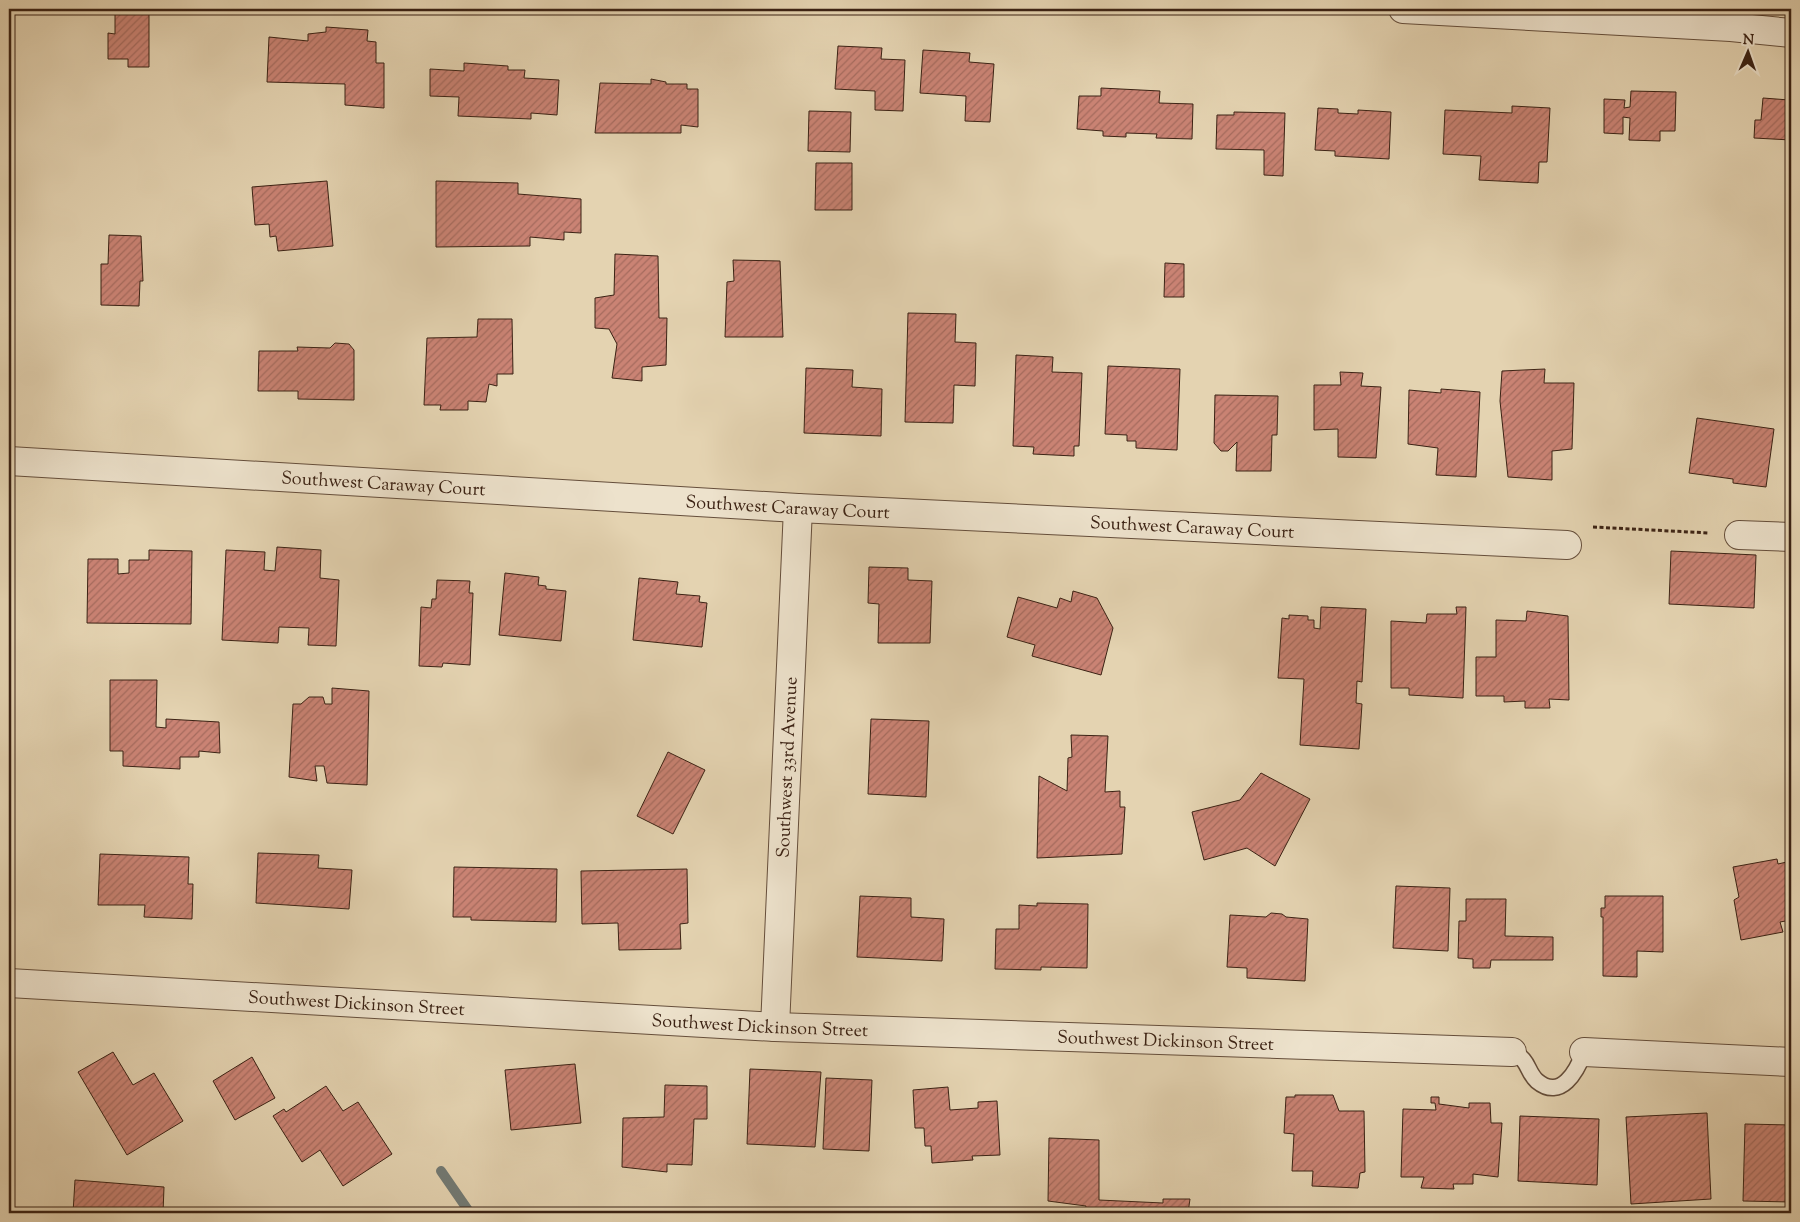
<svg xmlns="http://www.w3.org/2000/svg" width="1800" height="1222" viewBox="0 0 1800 1222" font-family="'Sorts Mill Goudy',serif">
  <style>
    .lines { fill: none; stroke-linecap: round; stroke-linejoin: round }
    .stream { stroke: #737b75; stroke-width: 10 }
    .building { fill: url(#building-hatch); stroke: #3b2214 }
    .service-casing { stroke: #654e3b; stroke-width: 18 }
    .minor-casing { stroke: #654e3b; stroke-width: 30 }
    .path { stroke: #3b2214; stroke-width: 3; stroke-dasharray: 4 2.5; stroke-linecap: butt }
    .service { stroke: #ede2cc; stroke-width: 15 }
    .minor { stroke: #ede2cc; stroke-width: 28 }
    .labels { text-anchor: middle; stroke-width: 5; stroke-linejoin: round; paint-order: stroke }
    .street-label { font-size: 18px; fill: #3b2214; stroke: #ede2cc }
  </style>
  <defs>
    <pattern id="building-hatch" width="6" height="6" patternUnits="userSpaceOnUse" patternTransform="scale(1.25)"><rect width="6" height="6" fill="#ca8374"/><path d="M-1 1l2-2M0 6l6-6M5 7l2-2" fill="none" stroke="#a56b5e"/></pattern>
  </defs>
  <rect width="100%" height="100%" fill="#e4d3b1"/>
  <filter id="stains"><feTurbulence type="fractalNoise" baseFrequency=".004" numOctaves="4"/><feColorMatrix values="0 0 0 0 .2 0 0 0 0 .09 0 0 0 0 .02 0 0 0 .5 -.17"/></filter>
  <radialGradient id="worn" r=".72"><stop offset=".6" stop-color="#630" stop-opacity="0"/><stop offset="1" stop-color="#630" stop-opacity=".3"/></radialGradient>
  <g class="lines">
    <path class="stream" d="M441,1171L470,1213"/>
  </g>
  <g class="building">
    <path d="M128,9H149V67H128V59H108V33L115,34V14H128Z"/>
    <path d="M326,27L368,30L367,41L376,42V63H384V108L345,105V84L267,82L269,37L308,41V34L326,32Z"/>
    <path d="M838,46L882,48L881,59L905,60L903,111L875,110V91L835,89Z"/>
    <path d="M923,50L970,53L969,62L994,64L990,122L965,121L966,96L920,93Z"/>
    <path d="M464,63L508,66V70H525L524,78L559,80L557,115L531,113V119L458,116L459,97L430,96V69L464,71Z"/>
    <path d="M651,79L666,82V84H687V89H698V127L681,125V133H595L600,83L651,84Z"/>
    <path d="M1101,88L1160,91L1159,103L1193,104L1192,139L1156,138L1157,134L1126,133V137L1103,136V131L1077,129L1079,96H1101Z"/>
    <path d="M1631,91L1676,92L1675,131H1660V141L1629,140L1630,118L1623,117V134L1604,133V99L1625,100L1624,108L1630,107Z"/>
    <path d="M1763,98L1789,100L1791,140L1754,138L1755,120H1761Z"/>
    <path d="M1512,106L1550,108L1547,162H1539L1538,183L1479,180L1481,156L1443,154L1445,110L1512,113Z"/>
    <path d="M1318,108L1338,109V113L1358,114V110L1391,112L1389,159L1335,156V151L1315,150Z"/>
    <path d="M809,111L851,112L850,152L808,151Z"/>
    <path d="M1234,112L1285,113L1283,176L1264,175V150L1216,149L1217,115H1234Z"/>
    <path d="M816,163H852V210H815Z"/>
    <path d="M327,181L333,246L278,251L276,236L270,237L269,224L255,225L252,187Z"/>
    <path d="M436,181L518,183V194L581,199V233L564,232V240L530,237V246L436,247Z"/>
    <path d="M109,235L141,236L143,281H140L139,306L101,305V264H108Z"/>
    <path d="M615,254L658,256L659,318H667L666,365L642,367V381L612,378L617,344L609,329L595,328V298L614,295Z"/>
    <path d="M733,260L780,261L783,337H725L727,282L734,281Z"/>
    <path d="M1165,263L1184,264V297H1164Z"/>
    <path d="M908,313L956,314L955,342L976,343L975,386L954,385L953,423L905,422Z"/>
    <path d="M478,319H512L513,374H497V386L489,384L486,402L468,401V410H440L441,405H424L427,338L477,337Z"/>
    <path d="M335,343L349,344L354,350V400L298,399V391H258L259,351H298L297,347L330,348Z"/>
    <path d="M1016,355L1053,357L1052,372L1082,373L1079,446H1074V456L1033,454L1034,447L1013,446Z"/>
    <path d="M1108,366L1180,369L1177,450L1136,448V441H1127V435L1105,434Z"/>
    <path d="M806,368L853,370L852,387L882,389L881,436L804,433Z"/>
    <path d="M1545,369L1544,383H1574L1572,449L1552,451V480L1508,477L1500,401L1502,371Z"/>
    <path d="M1340,372L1363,373L1361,386L1381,387L1376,458L1338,457V429L1314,430V385H1341Z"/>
    <path d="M1441,389L1480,392L1476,477L1436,475L1438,448L1408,444L1409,390L1441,393Z"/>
    <path d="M1215,395L1278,396L1277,435H1272L1271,471H1236L1237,442L1228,451H1221L1214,443Z"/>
    <path d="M1697,418L1774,429L1766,487L1733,483V479L1689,473Z"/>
    <path d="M277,547L321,550L320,578L339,580L336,646L308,645L309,628L279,627L278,643L222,640L226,550L265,552L264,570L275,571Z"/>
    <path d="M149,550L192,551L191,624L87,623L88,559H118V574L129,573V560H149Z"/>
    <path d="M1671,551L1756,555L1754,608L1669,604Z"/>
    <path d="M869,567L908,568V580L932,581L930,643H878L879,604L868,603Z"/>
    <path d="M505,573L539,577L538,585L546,586V589L566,591L561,641L499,635Z"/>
    <path d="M639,578L678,582L676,594L700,596L699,602L707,603L702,647L633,640Z"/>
    <path d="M437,580L470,581L469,593H473L470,665L443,663L442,667L419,666L421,607L431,608L432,599H436Z"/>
    <path d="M1073,591L1097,598L1113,628L1101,675L1032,656L1035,645L1007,637L1018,597L1057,608L1060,598L1071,602Z"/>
    <path d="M1321,607L1366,609L1362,682L1357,681L1356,703L1362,704L1359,749L1300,745L1304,679L1278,678L1282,618L1289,619V615L1308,616V620H1314V628L1320,629Z"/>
    <path d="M1456,607H1466L1463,698L1409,695V688H1391V621L1426,623L1427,614H1457Z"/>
    <path d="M1527,611L1568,616L1569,700L1549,699L1550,708H1525V701L1504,702V696H1476V657H1496V620L1526,621Z"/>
    <path d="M110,680H157L156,727L166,728V719L219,722L220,753L199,751V757H180V769L123,766V751H110Z"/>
    <path d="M332,688L369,691L367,785L327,783L324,766H315L317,781L289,777L293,704H301L309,697H323L325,704H332Z"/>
    <path d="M871,719L929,721L926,797L868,794Z"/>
    <path d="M1071,735L1108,736L1105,792L1120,791V807H1125L1122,854L1037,858L1039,776L1067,791L1068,758L1072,757Z"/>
    <path d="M668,752L705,770L673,834L637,816Z"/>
    <path d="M1261,773L1310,799L1275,866L1247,848L1204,860L1192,812L1240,800Z"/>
    <path d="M258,853L319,855L318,868L352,870L349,909L256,903Z"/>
    <path d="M100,854L189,857L188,884H193L192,919L144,917L145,905H98Z"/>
    <path d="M1777,859L1778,864L1791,861V920L1780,922L1783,932L1741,940L1734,900L1739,897L1733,867Z"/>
    <path d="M454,867L557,869L556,922L471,920V917H453Z"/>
    <path d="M687,869L688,923L680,924L681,949L619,950L618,923L582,924L581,871Z"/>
    <path d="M1396,886L1450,888L1448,951L1393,948Z"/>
    <path d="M860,896L911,898V917L944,919L942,961L857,957Z"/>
    <path d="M1605,896H1663V952L1637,951V977L1603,976V917H1601V908H1605Z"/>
    <path d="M1466,899H1506L1505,936L1553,937V960H1491L1490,968H1473V959L1458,958L1459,921H1466Z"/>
    <path d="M1037,903L1088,904L1087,968L1041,967V970L995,969L996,929H1019V905L1037,906Z"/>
    <path d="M1271,913L1282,914L1286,917L1308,919L1305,981L1247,978V968L1227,967L1230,915L1266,917Z"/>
    <path d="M113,1052L133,1085L154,1073L183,1121L127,1155L78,1072Z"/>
    <path d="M252,1057L275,1098L235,1120L213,1081Z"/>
    <path d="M575,1064L581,1123L511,1130L505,1070Z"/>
    <path d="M750,1069L821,1072L815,1147L747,1144Z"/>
    <path d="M826,1078L872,1080L869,1151L823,1149Z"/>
    <path d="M665,1085L707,1086V1119H694L692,1165L667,1164V1172L622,1167L623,1118L664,1117Z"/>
    <path d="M326,1086L343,1111L358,1102L392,1154L343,1186L320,1150L302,1162L273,1116L284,1109L286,1112Z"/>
    <path d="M948,1087L950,1110L978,1108V1102L997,1101L1000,1155L972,1156L973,1160L932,1163L931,1146H925L924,1128H915L913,1090Z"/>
    <path d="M1295,1095H1333L1339,1111H1364L1365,1172L1360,1173L1358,1188L1312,1186L1313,1171H1292L1294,1134L1284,1133L1286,1097H1295Z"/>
    <path d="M1431,1097H1439V1104L1469,1108V1103H1490L1491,1123H1502L1498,1177L1473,1174V1184H1453L1454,1189L1421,1188L1424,1177H1401L1403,1109L1436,1110L1435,1103H1431Z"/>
    <path d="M1707,1113L1711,1199L1631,1204L1626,1117Z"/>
    <path d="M1520,1116L1599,1119L1597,1185L1518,1181Z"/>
    <path d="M1745,1124L1791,1125V1202L1743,1201Z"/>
    <path d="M1049,1138L1099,1140V1200L1163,1203V1199H1190L1188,1213H1085L1086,1206L1048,1201Z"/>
    <path d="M75,1180L164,1187L163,1213H73Z"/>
  </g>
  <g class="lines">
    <g class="service-casing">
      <path id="service" d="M1512,1052C1530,1060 1526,1071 1537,1081C1561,1101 1577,1071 1584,1052"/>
    </g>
    <g class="minor-casing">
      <g id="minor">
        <path d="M1403,9L1731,27L1791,33"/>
        <path id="s1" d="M9,461L798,508L1567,545"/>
        <path d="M1739,535L1791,537"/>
        <path id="s2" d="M9,983L775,1027L1512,1052"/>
        <path id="s3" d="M775,1027L798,508"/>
        <path d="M1584,1052L1791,1062"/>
      </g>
    </g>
    <path class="path" d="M1593,527L1709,533"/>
    <use href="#service" class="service"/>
    <use href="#minor" class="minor"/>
  </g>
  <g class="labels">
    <g class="street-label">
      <text dy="6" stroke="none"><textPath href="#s1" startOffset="375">Southwest Caraway Court</textPath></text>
      <text dy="6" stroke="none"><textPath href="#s1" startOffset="780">Southwest Caraway Court</textPath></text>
      <text dy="6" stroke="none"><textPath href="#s1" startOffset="1185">Southwest Caraway Court</textPath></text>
      <text dy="6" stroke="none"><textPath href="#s3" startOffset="260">Southwest 33rd Avenue</textPath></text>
      <text dy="6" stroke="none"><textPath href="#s2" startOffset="348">Southwest Dickinson Street</textPath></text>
      <text dy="6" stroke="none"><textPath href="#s2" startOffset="752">Southwest Dickinson Street</textPath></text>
      <text dy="6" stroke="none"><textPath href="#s2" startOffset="1158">Southwest Dickinson Street</textPath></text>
    </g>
  </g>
  <rect width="1800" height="1222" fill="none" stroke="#e4d3b1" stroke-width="30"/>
  <rect x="10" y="10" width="1780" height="1202" fill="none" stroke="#3b2214" stroke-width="2.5"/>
  <rect x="15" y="15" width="1770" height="1192" fill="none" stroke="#3b2214"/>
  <g transform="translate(1748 52) rotate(2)" stroke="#ede2cc" stroke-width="4" paint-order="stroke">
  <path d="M0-4L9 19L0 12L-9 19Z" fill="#3b2214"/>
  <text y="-8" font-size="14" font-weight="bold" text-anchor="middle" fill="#3b2214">N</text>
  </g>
  <rect width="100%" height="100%" filter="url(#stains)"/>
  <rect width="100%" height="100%" fill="url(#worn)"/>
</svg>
